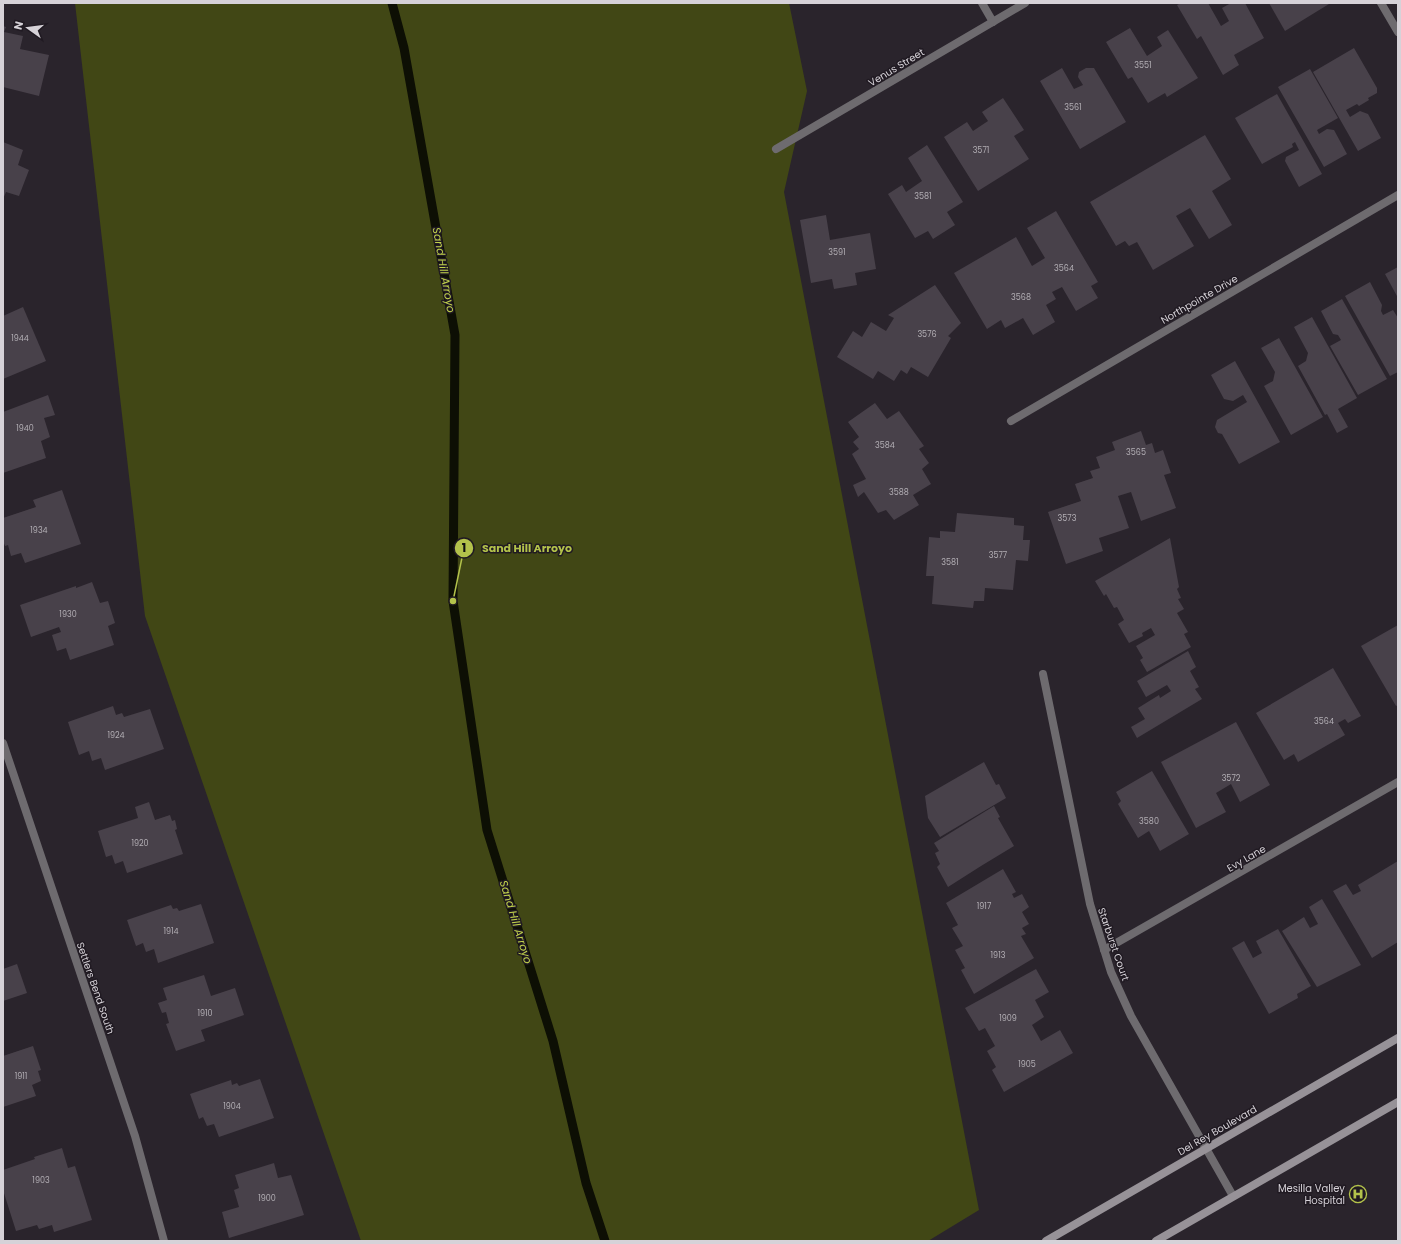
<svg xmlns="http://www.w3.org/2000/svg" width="1401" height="1244" viewBox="0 0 1401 1244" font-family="Poppins,sans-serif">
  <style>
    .green { fill: #414715 }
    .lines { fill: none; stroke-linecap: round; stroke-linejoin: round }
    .stream { stroke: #0d0f04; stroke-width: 9 }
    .building { fill: #48414a }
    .street { stroke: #6e6b6f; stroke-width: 8 }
    .secondary { stroke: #979298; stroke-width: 8 }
    .labels { text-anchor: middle; stroke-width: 3; stroke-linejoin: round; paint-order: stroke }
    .number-label { font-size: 8px; fill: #b2aeb4 }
    .street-label { font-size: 10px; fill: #d6d2d8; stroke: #201a22 }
    .poi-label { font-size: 10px; fill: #d6d2d8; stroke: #201a22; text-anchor: end }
    .water-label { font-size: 11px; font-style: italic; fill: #c2d34c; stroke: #201a22 }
    .leader { fill: none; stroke: #b3c24b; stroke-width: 1.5 }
    .callout-dot { fill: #b3c24b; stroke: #201a22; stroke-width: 1.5 }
    .mark-label { font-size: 12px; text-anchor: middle; font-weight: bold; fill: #111 }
    .callout-label { font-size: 11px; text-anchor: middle; font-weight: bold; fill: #b3c24b; stroke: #201a22; stroke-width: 3; stroke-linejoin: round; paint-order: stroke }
  </style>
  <rect width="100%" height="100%" fill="#2a242c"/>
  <path class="green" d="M75,3H789L807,91L784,192L979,1210L928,1241H361L145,616Z"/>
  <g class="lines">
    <path class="stream" d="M392,3L404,48L455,335L453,601L487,830L553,1041L586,1183L605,1241"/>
  </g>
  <g class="building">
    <path d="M1181,3H1208L1221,26L1229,21L1222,8L1231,3H1245L1264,38L1234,55L1239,65L1223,75L1201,36L1197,39L1177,5Z"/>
    <path d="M1269,3H1328L1329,4L1285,31Z"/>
    <path d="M3,26L6,27L4,32L23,36L20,49L49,55L39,96L3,87Z"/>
    <path d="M1130,28L1147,56L1162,46L1157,37L1168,30L1198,78L1167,97L1165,93L1148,103L1132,77L1128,79L1106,42Z"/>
    <path d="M1354,48L1377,88V93L1368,98L1369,100L1359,106L1357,104L1346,110L1350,117L1360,111L1368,114L1381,138L1358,151L1313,72Z"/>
    <path d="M1062,68L1074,89L1083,85L1078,77L1079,72L1086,68H1094L1126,122L1080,149L1040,81Z"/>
    <path d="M1310,69L1338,118L1317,130L1319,134L1327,129L1334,130L1347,154L1324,167L1278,87Z"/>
    <path d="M1277,94L1322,174L1299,187L1285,161L1286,157L1299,150L1295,142L1292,144L1293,147L1262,164L1235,118Z"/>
    <path d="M1003,98L1024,130L1014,136L1029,159L978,191L944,137L967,122L973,131L988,121L982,112Z"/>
    <path d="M1205,135L1231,179L1212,191L1232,225L1209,239L1190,208L1176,216L1194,246L1153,270L1137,242L1129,246L1125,241L1116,246L1090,202Z"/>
    <path d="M3,142L23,150L18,165L29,170L19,196L6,192L3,199Z"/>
    <path d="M927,145L963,202L947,212L955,225L933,239L928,231L915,238L888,194L902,185L906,192L922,181L908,158Z"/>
    <path d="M1056,211L1098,282L1091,286L1098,298L1076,311L1062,287L1052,292L1056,299L1046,305L1055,322L1033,335L1023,318L1005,328L1001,320L987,329L954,273L1016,237L1032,266L1045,258L1027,228Z"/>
    <path d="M826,215L830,240L870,233L876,269L855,273L857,285L834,289L832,279L811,283L800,220Z"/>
    <path d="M1398,267V298L1385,274Z"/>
    <path d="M1370,282L1382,305L1381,311L1383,315L1393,310L1398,318V372L1390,376L1345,296Z"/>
    <path d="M935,285L961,323L948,336L951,338L928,377L911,367L907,374L901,370L894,381L878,371L873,379L837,357L853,331L862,337L871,322L886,331L894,318L888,315Z"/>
    <path d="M1342,299L1387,379L1358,395L1330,346L1341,340L1338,335L1333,334L1321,311Z"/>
    <path d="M23,307L46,361L3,379V316Z"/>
    <path d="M1312,317L1357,398L1338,409L1348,427L1337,433L1327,414L1325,415L1298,366L1306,361L1308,353L1294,327Z"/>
    <path d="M1279,338L1323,417L1291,435L1264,386L1273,381L1275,372L1261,348Z"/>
    <path d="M1235,361L1280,442L1239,464L1222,434L1218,433L1215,427L1217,420L1247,402L1243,395L1233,401L1224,399L1211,375Z"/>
    <path d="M48,395L55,415L44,418L50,437L41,441L46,458L3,473V412Z"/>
    <path d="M875,403L887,419L899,411L924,446L919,449L929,463L922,469L931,484L913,495L919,505L894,520L886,510L878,513L864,492L858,497L853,485L866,479L852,454L859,449L853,442L859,437L848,422Z"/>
    <path d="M1141,431L1146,445L1152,443L1155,453L1163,450L1171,473L1164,475L1176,508L1141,521L1131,492L1118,496L1129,528L1099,538L1103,551L1066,564L1048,512L1081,501L1075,484L1093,478L1090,471L1100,468L1096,457L1115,450L1112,442Z"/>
    <path d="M62,490L81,544L25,563L21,553L11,556L8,545L5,546L3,541V518L36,507L33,500Z"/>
    <path d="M957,513L1014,518V525L1024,526L1023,540H1030L1028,561L1016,560L1013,590L985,588L984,601H974L973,608L932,604L934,576H926L929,537L940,538V531L955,532Z"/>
    <path d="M1170,538L1179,587L1177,589L1181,598L1178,599L1184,609L1177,613L1188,632L1184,634L1191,647L1147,672L1140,660L1143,658L1136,646L1155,635L1151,628L1142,633L1143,636L1129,643L1118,624L1124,620L1117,607L1114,608L1106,594L1104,596L1095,581Z"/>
    <path d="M92,582L100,603L108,601L115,623L108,626L114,645L70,660L66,648L57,651L52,635L61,632L59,627L31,637L20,605L76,586V588Z"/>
    <path d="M1398,625V705L1396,706L1361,646Z"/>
    <path d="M1188,651L1196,667L1190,671L1199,687L1195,689L1202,699L1137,738L1131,727L1145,719L1138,708L1159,695L1160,698L1171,691L1167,685L1146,697L1137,681Z"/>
    <path d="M1333,668L1361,716L1348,723L1345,719L1338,723L1345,735L1298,762L1294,754L1284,760L1256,713Z"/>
    <path d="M113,706L116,715L122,713L124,717L150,709L164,749L105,770L101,758L92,761L89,751L79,755L68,722Z"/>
    <path d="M1236,722L1270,785L1240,802L1231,784L1216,793L1226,812L1196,828L1161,762Z"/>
    <path d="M984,762L996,785L999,784L1006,798L940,837L928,818L925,796Z"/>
    <path d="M1152,771L1189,834L1160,851L1149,831L1138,838L1118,804L1121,801L1116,792Z"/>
    <path d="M149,802L155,820L170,815L172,821L175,820L177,829L175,830L183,854L127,873L123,861L115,864L112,855L106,857L98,831L138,818L135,807Z"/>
    <path d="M994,806L1000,817L998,818L1014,846L981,866L948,887L937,867L940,864L935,853L939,851L934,843Z"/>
    <path d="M1398,861V942L1372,958L1333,891L1346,884L1353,895L1361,891L1358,885Z"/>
    <path d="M1003,869L1016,892L1012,894L1014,898L1022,894L1029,907L1022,912L1029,924L1022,928L1026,934L1021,936L1034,958L974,994L961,970L965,968L955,950L963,946L952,928L958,925L946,903Z"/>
    <path d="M1322,899L1361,965L1317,987L1282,931L1304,917L1310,928L1318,924L1309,907Z"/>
    <path d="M201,904L214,943L158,963L154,949L146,952L143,943L136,946L127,920L171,905L173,909L177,908L179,911Z"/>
    <path d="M1278,929L1311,986L1297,994L1298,998L1269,1014L1232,948L1244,941L1253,958L1262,953L1256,941Z"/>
    <path d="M17,964L27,993L3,1001V969Z"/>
    <path d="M1036,969L1049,992L1035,1000L1044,1017L1032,1025L1041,1041L1060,1030L1073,1053L1004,1092L992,1070L996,1067L987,1051L995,1046L985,1028L979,1031L965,1008Z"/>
    <path d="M204,975L211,996L235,988L244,1015L201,1030L205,1041L176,1051L166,1024L169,1023L166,1012L162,1013L158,1003L167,1000L163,988Z"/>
    <path d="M33,1046L41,1070L38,1071L41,1081L32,1085L36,1096L3,1107V1056Z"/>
    <path d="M260,1079L274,1118L219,1137L214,1124L207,1126L203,1117L199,1119L190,1094L231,1080L232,1085L237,1083L239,1086Z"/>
    <path d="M62,1148L68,1168L75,1166L92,1220L54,1232L52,1225L39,1229L37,1225L16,1231L3,1190V1170L35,1159L34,1157Z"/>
    <path d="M274,1163L278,1178L291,1175L304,1215L229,1238L222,1212L239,1207L234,1190L239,1188L235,1175Z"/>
  </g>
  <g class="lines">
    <g class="street">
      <path d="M982,3L993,22"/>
      <path d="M1381,3L1398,32"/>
      <path d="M776,149L1025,3"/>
      <path d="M1011,421L1398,195"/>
      <path d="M1043,674L1090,904L1111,972L1131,1016L1233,1196"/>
      <path d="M3,743L135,1136L164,1241"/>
      <path d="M1104,950L1398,782"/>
    </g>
    <g class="secondary">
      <path d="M1046,1241L1398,1038"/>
      <path d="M1156,1241L1398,1102"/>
    </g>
  </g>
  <defs>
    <g id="hospital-ring" transform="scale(0.9)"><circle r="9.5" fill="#201a22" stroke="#b3c24b" stroke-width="1.5"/><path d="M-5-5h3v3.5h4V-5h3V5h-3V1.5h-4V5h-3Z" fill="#b3c24b"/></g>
  </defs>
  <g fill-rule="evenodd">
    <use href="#hospital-ring" x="1358" y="1194"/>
  </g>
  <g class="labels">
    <g class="number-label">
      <text x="1143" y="68">3551</text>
      <text x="1073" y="110">3561</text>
      <text x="981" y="153">3571</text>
      <text x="923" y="199">3581</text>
      <text x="837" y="255">3591</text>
      <text x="1064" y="271">3564</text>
      <text x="1021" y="300">3568</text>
      <text x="927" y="337">3576</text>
      <text x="20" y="341">1944</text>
      <text x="25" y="431">1940</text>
      <text x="885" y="448">3584</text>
      <text x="1136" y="455">3565</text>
      <text x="899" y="495">3588</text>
      <text x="1067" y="521">3573</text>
      <text x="39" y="533">1934</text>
      <text x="998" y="558">3577</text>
      <text x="950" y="565">3581</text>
      <text x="68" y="617">1930</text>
      <text x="1324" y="724">3564</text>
      <text x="116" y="738">1924</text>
      <text x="1231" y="781">3572</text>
      <text x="1149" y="824">3580</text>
      <text x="140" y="846">1920</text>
      <text x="984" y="909">1917</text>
      <text x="171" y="934">1914</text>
      <text x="998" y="958">1913</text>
      <text x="205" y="1016">1910</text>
      <text x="1008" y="1021">1909</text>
      <text x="1027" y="1067">1905</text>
      <text x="21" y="1079">1911</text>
      <text x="232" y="1109">1904</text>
      <text x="41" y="1183">1903</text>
      <text x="267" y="1201">1900</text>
    </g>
    <g class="street-label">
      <text transform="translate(896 67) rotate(-31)" y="4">Venus Street</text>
      <text transform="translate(1199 299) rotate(-30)" y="4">Northpointe Drive</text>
      <text transform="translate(1246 858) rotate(-30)" y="4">Evy Lane</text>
      <text transform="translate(1114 944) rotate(71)" y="4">Starburst Court</text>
      <text transform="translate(96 988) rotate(71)" y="4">Settlers Bend South</text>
      <text transform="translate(1217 1130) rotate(-30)" y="4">Del Rey Boulevard</text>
    </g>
    <g class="poi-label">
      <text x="1345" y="1192">Mesilla Valley<tspan x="1345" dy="12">Hospital</tspan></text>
    </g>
    <g class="water-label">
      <text transform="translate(444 270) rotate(80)" y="4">Sand Hill Arroyo</text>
      <text transform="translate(516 922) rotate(73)" y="4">Sand Hill Arroyo</text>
    </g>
  </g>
  <path class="leader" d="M453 601L464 548"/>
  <g class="callout-dot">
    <circle cx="453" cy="601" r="4"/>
    <circle cx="464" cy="548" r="10"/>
  </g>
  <g class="mark-label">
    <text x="464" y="552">1</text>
  </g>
  <g class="callout-label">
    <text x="527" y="552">Sand Hill Arroyo</text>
  </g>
  <rect width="1401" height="1244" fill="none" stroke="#d6d2d8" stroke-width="8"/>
  <g transform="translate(28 28) rotate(284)" stroke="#201a22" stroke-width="3" paint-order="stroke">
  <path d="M0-3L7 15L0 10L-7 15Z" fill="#d6d2d8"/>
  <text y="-6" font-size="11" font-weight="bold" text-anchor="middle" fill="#d6d2d8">N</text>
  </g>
</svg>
